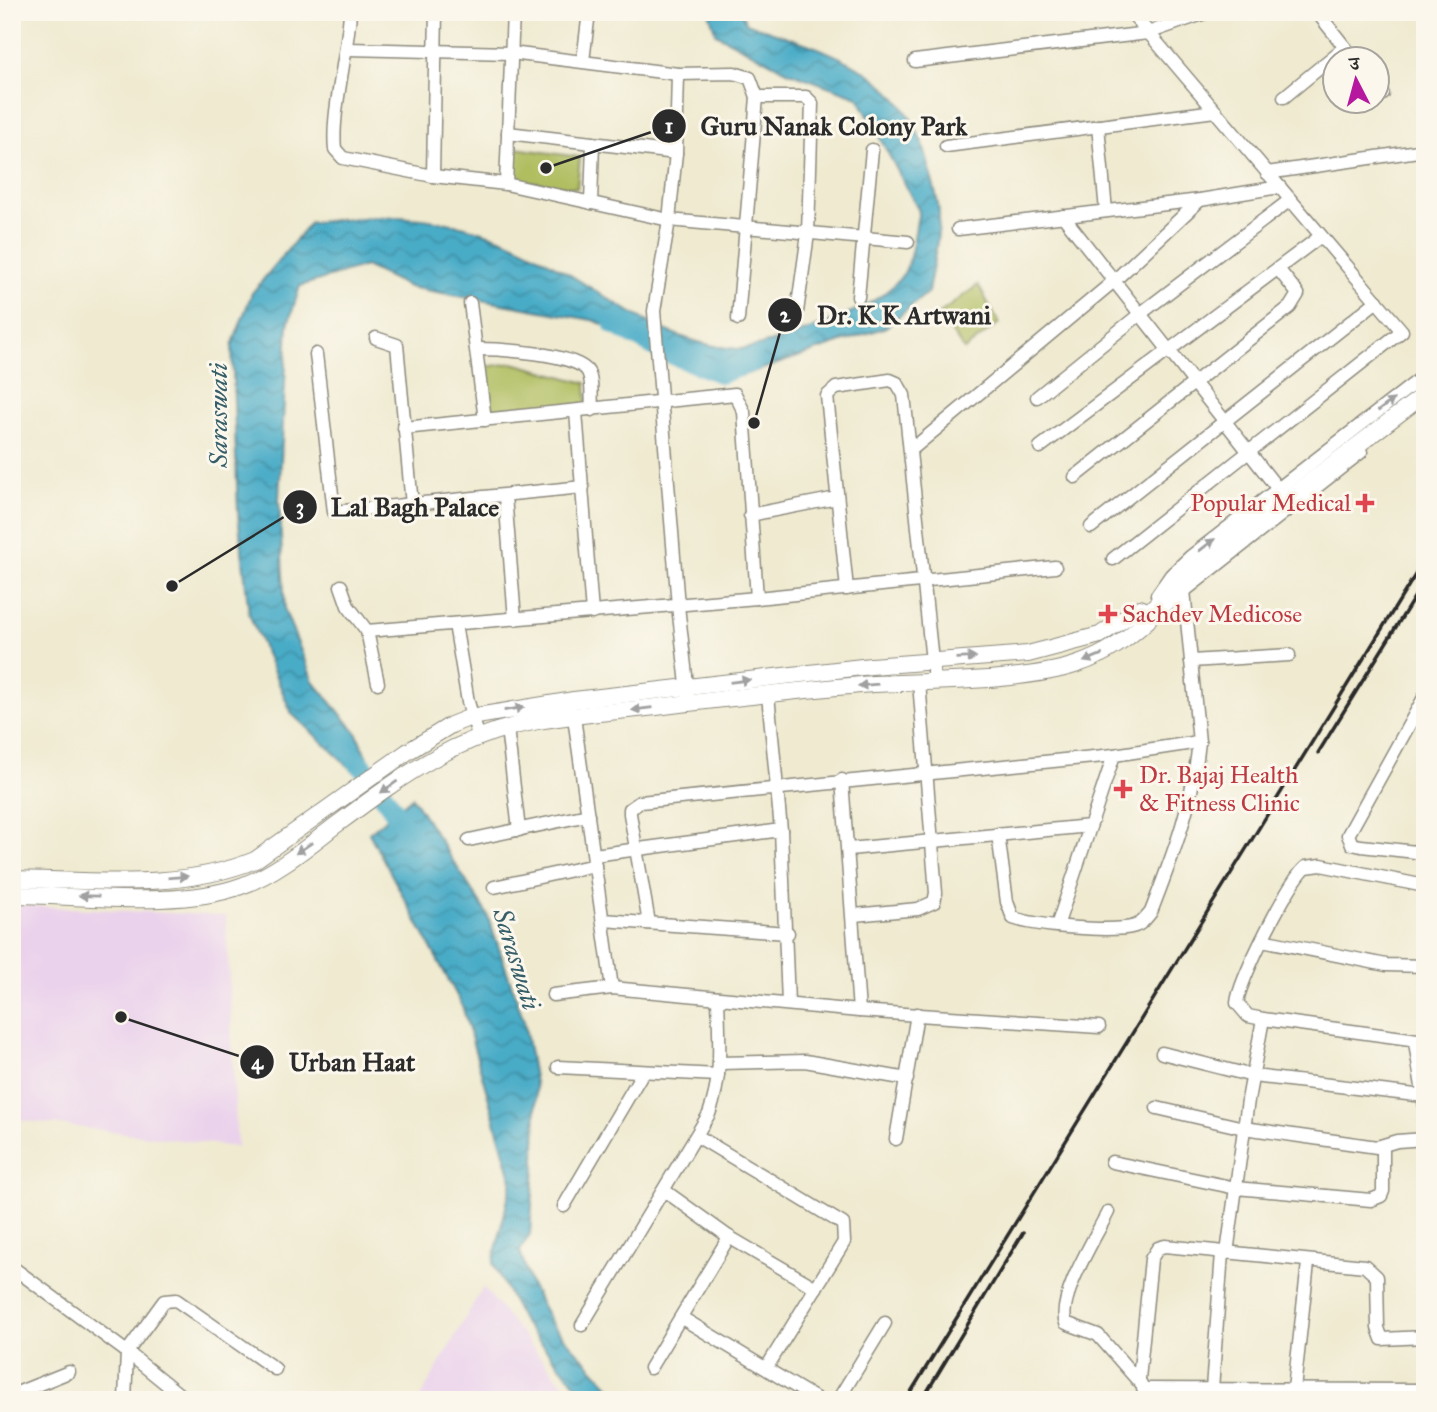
<svg xmlns="http://www.w3.org/2000/svg" width="1437" height="1412" viewBox="0 0 1437 1412" font-family="'IM FELL Great Primer','Noto Serif Devanagari',serif">
  <style>
    .built { fill: #ead1ec }
    .green { fill: #b0be61; stroke: #6e7446; stroke-width: 2 }
    .water { fill: url(#water-waves); stroke: #3a6c79; stroke-width: 2 }
    .lines { fill: none; stroke-linecap: round; stroke-linejoin: round }
    .river { stroke: #48acc7; stroke-width: 21 }
    .minor-casing { stroke: #8d8a7e; stroke-width: 15 }
    .major-casing { stroke: #8d8a7e; stroke-width: 18 }
    .minor { stroke: #fff; stroke-width: 12 }
    .major { stroke: #fff; stroke-width: 16 }
    .rail { stroke: #2b2b2b; stroke-width: 3.5 }
    .oneway { fill: #a0a0a0 }
    .health-dot { fill: #e0444e; stroke: #fbf7ec; stroke-width: 2.5 }
    .labels { text-anchor: middle; stroke-width: 6; stroke-linejoin: round; paint-order: stroke }
    .health-label { font-size: 24px; fill: #be3a42; stroke: #fbf7ec; text-anchor: start }
    .water-label { font-size: 26px; font-style: italic; fill: #375f69; stroke: #fbf7ec }
    .leader { fill: none; stroke: #2b2b2b; stroke-width: 2.5 }
    .callout-dot { fill: #2b2b2b; stroke: #fbf7ec; stroke-width: 2.5 }
    .mark-label { font-size: 21px; text-anchor: middle; font-weight: bold; fill: #fff }
    .callout-label { font-size: 26px; text-anchor: middle; font-weight: bold; fill: #2b2b2b; stroke: #fbf7ec; stroke-width: 6; stroke-linejoin: round; paint-order: stroke }
  </style>
  <defs>
    <pattern id="water-waves" width="16" height="10" patternUnits="userSpaceOnUse" patternTransform="scale(1.75)"><rect width="16" height="10" fill="#48acc7"/><path d="M0 5q4-4 8 0t8 0" fill="none" stroke="#3c8ca2"/></pattern>
  </defs>
  <rect width="100%" height="100%" fill="#fbf7ec"/>
  <filter id="ink" filterUnits="userSpaceOnUse"><feTurbulence type="fractalNoise" baseFrequency=".0143" numOctaves="2"/><feDisplacementMap in="SourceGraphic" scale="14" xChannelSelector="R" yChannelSelector="G"/><feConvolveMatrix kernelMatrix="1 2 1 2 8 2 1 2 1" color-interpolation-filters="sRGB"/></filter>
  <filter id="wash" filterUnits="userSpaceOnUse"><feTurbulence type="fractalNoise" baseFrequency=".00686" numOctaves="4" result="noise"/><feDisplacementMap in="SourceGraphic" scale="28" xChannelSelector="R" yChannelSelector="G"/><feGaussianBlur stdDeviation="1.57" result="paint"/><feColorMatrix in="noise" values="0 0 0 0 0 0 0 0 0 0 0 0 0 0 0 0 0 1.4 0 .05"/><feComposite in="paint" operator="in"/></filter>
  <g filter="url(#wash)">
    <rect width="100%" height="100%" fill="#efead0"/>
    <g class="built">
      <path d="M12,905L226,916L237,1147L12,1119Z"/>
      <path d="M483,1287L576,1400H419Z"/>
    </g>
    <g class="green">
      <path d="M515,148L580,157L577,188L511,179Z"/>
      <path d="M978,285L999,323L964,350L939,314Z"/>
      <path d="M513,363L586,383L587,405L497,414L489,407L484,367Z"/>
    </g>
    <g class="water">
      <path d="M709,12H741L746,23C836,54 910,69 931,175C934,189 940,204 939,218C939,242 932,268 928,292L886,327L741,376L592,320L409,287L365,266L300,286L288,325L279,500L285,611L313,681L356,732L370,764L355,772L292,714L249,614L238,514L232,346L252,293L310,223C377,215 424,212 489,234C576,263 642,343 738,349C753,350 813,329 829,322C857,310 886,299 904,273C912,261 915,227 919,211L858,97L789,72L716,34Z"/>
      <path d="M412,797L487,914L524,1021L536,1089L535,1167L530,1234L520,1251L531,1285L553,1326L614,1391L628,1400H589L523,1322L493,1263L512,1181L462,1005L369,833Z"/>
    </g>
    <g class="lines">
      <g class="river">
        <path d="M614,324L664,351L721,373L754,361"/>
        <path d="M345,747L370,775L411,836"/>
      </g>
    </g>
  </g>
  <g filter="url(#ink)">
    <g class="lines">
      <g class="minor-casing">
        <g id="minor">
          <path d="M350,12C348,52 331,113 335,149L343,158L433,176L506,184L669,220L908,242"/>
          <path d="M1317,12L1355,60"/>
          <path d="M348,49L511,53L678,74L734,73L750,78L757,97L738,319"/>
          <path d="M583,61L589,12"/>
          <path d="M915,61L1148,33L1208,12"/>
          <path d="M678,74L676,153L669,220L654,311L678,606L688,693"/>
          <path d="M1378,87L1383,94"/>
          <path d="M757,97H806L812,103L808,234L797,312"/>
          <path d="M1284,97L1345,47"/>
          <path d="M1425,107V109"/>
          <path d="M1098,126L1106,211"/>
          <path d="M508,133L676,153"/>
          <path d="M946,146L1215,111"/>
          <path d="M1267,173L1425,150"/>
          <path d="M433,176L436,12"/>
          <path d="M506,184L513,12"/>
          <path d="M591,203L593,143"/>
          <path d="M1063,216L1278,489"/>
          <path d="M958,229L1200,200L1280,187"/>
          <path d="M858,297L872,150"/>
          <path d="M470,303L485,420"/>
          <path d="M376,338L397,345L412,505"/>
          <path d="M477,349C497,349 577,353 588,372C593,381 591,399 592,410"/>
          <path d="M316,354L334,512L583,487"/>
          <path d="M1037,397L1140,314L1290,200"/>
          <path d="M576,412L592,613"/>
          <path d="M404,428L735,394L744,412L757,598"/>
          <path d="M1040,447L1321,236"/>
          <path d="M911,450L1114,281L1200,200"/>
          <path d="M1075,477L1290,307L1298,294L1279,270"/>
          <path d="M505,496L515,619"/>
          <path d="M750,515L837,498"/>
          <path d="M1091,527L1377,301"/>
          <path d="M1113,559L1402,331L1131,12"/>
          <path d="M341,586L348,606L367,631L378,683"/>
          <path d="M847,589L827,396L836,388L890,380L897,383L904,395L934,680"/>
          <path d="M1157,595L1171,575L1190,557L1425,375"/>
          <path d="M1155,614L1361,452"/>
          <path d="M455,624L468,702L478,735"/>
          <path d="M367,631L757,598L1055,567"/>
          <path d="M1191,661L1289,655"/>
          <path d="M768,695L781,830L788,1003"/>
          <path d="M1425,696L1348,835L1352,844L1361,846L1425,853"/>
          <path d="M574,717L612,988"/>
          <path d="M507,728L519,830"/>
          <path d="M842,780L859,1011"/>
          <path d="M998,834L1007,902L1013,918C1035,926 1113,933 1135,926C1142,924 1146,918 1151,912C1174,852 1192,807 1199,742L1184,590"/>
          <path d="M469,840L588,815"/>
          <path d="M849,849L1090,826"/>
          <path d="M1417,852L1425,840"/>
          <path d="M594,855L781,830"/>
          <path d="M1425,886L1321,865L1306,867C1289,881 1239,981 1237,1003L1248,1016L1263,1019L1425,1041"/>
          <path d="M494,887L595,865"/>
          <path d="M854,915L918,909L934,902L936,893L919,682"/>
          <path d="M603,920L788,933"/>
          <path d="M649,923L630,814V809L640,802L1114,755L1199,742"/>
          <path d="M1057,926L1114,755"/>
          <path d="M1262,940L1386,965L1425,966"/>
          <path d="M553,995L612,988L859,1011L1099,1027"/>
          <path d="M1415,1042L1425,1106"/>
          <path d="M1162,1053L1253,1076L1424,1096"/>
          <path d="M720,1063L805,1061L907,1079"/>
          <path d="M558,1067L718,1075"/>
          <path d="M1157,1108L1244,1128L1377,1147L1397,1141L1425,1139"/>
          <path d="M697,1136L843,1224L844,1242L767,1367"/>
          <path d="M896,1139L917,1014"/>
          <path d="M1112,1162L1236,1188L1371,1200L1381,1196L1383,1191V1146"/>
          <path d="M665,1191L729,1237L816,1288"/>
          <path d="M564,1206L643,1072"/>
          <path d="M1108,1212C1096,1236 1056,1300 1066,1323L1098,1335L1141,1384"/>
          <path d="M1227,1253L1248,1100L1263,1019"/>
          <path d="M12,1267L127,1352L186,1400"/>
          <path d="M682,1318L818,1400"/>
          <path d="M582,1325L709,1114C723,1077 719,1038 718,998"/>
          <path d="M650,1368L729,1237"/>
          <path d="M1139,1379L1151,1259L1158,1248L1165,1246L1365,1266L1377,1277L1378,1328L1382,1339L1425,1337"/>
          <path d="M1143,1389L1425,1390"/>
          <path d="M1212,1389L1222,1253"/>
          <path d="M1294,1389L1308,1263"/>
          <path d="M12,1395L69,1372"/>
          <path d="M125,1400L127,1352L164,1301L176,1300L275,1369"/>
          <path d="M838,1400L885,1323"/>
        </g>
      </g>
      <g class="major-casing">
        <g id="major">
          <path d="M12,879C91,880 180,891 255,860L407,752L451,725L471,717L574,700L871,666L1028,654L1100,635L1140,608L1149,612"/>
          <path d="M12,895C79,895 179,909 241,886C273,875 305,849 332,828C398,779 455,735 538,721C580,714 622,711 664,706C734,698 804,689 874,684C932,681 1025,682 1078,664C1107,654 1126,640 1148,620L1149,612L1175,584L1425,394"/>
        </g>
      </g>
      <use href="#minor" class="minor"/>
      <use href="#major" class="major"/>
      <g class="rail">
        <path d="M1318,753L1425,580"/>
        <path d="M906,1400L1425,559"/>
        <path d="M922,1400L1023,1233"/>
      </g>
    </g>
    <defs><path id="oneway-solid" d="M-6-.8H1V-3.2L6.5 0L1 3.2V.8H-6Z" transform="scale(1.75)"/></defs>
    <g class="oneway">
      <use href="#oneway-solid" transform="translate(1386 405) rotate(-37)"/>
      <use href="#oneway-solid" transform="translate(1207 545) rotate(-38)"/>
      <use href="#oneway-solid" transform="translate(966 658) rotate(-2)"/>
      <use href="#oneway-solid" transform="translate(1093 658) rotate(158)"/>
      <use href="#oneway-solid" transform="translate(740 681) rotate(-7)"/>
      <use href="#oneway-solid" transform="translate(868 685) rotate(175)"/>
      <use href="#oneway-solid" transform="translate(514 709) rotate(-9)"/>
      <use href="#oneway-solid" transform="translate(642 709) rotate(173)"/>
      <use href="#oneway-solid" transform="translate(389 787) rotate(145)"/>
      <use href="#oneway-solid" transform="translate(304 848) rotate(146)"/>
      <use href="#oneway-solid" transform="translate(178 877) rotate(-5)"/>
      <use href="#oneway-solid" transform="translate(89 896) rotate(-179)"/>
    </g>
  </g>
  <g class="health-dot">
    <path d="M1361.5 492.5h7v7h7v7h-7v7h-7v-7h-7v-7h7z"/>
    <path d="M1104.5 603.5h7v7h7v7h-7v7h-7v-7h-7v-7h7z"/>
    <path d="M1119.5 778.5h7v7h7v7h-7v7h-7v-7h-7v-7h7z"/>
  </g>
  <g class="labels">
    <g class="health-label">
      <text x="1351" y="511" text-anchor="end">Popular Medical</text>
      <text x="1122" y="622">Sachdev Medicose</text>
      <text x="1139" y="783">Dr. Bajaj Health<tspan x="1139" dy="28">&amp; Fitness Clinic</tspan></text>
    </g>
    <g class="water-label">
      <text transform="translate(218 415) rotate(-90)" y="9">Saraswati</text>
      <text transform="translate(517 959) rotate(73)" y="9">Saraswati</text>
    </g>
  </g>
  <path class="leader" d="M546 168L669 126M754 423L785 315M172 586L300 507M121 1017L257 1062"/>
  <g class="callout-dot">
    <circle cx="546" cy="168" r="7"/>
    <circle cx="754" cy="423" r="7"/>
    <circle cx="172" cy="586" r="7"/>
    <circle cx="121" cy="1017" r="7"/>
    <circle cx="669" cy="126" r="18"/>
    <circle cx="785" cy="315" r="18"/>
    <circle cx="300" cy="507" r="18"/>
    <circle cx="257" cy="1062" r="18"/>
  </g>
  <g class="mark-label">
    <text x="669" y="133">1</text>
    <text x="785" y="322">2</text>
    <text x="300" y="514">3</text>
    <text x="257" y="1069">4</text>
  </g>
  <g class="callout-label">
    <text x="834" y="135">Guru Nanak Colony Park</text>
    <text x="904" y="324">Dr. K K Artwani</text>
    <text x="415" y="516">Lal Bagh Palace</text>
    <text x="352" y="1071">Urban Haat</text>
  </g>
  <rect width="1437" height="1412" fill="none" stroke="#fbf7ec" stroke-width="42"/>
  <g transform="translate(1356 80) rotate(354)"><circle r="33" fill="#fbf7ec" stroke="#a8a59f" stroke-width="2"/>
  <path d="M0-5L12 26L0 18L-12 26Z" fill="#b5179e"/>
  <text y="-10" font-size="19" font-weight="bold" text-anchor="middle" fill="#2b2b2b">उ</text>
  </g>
</svg>
